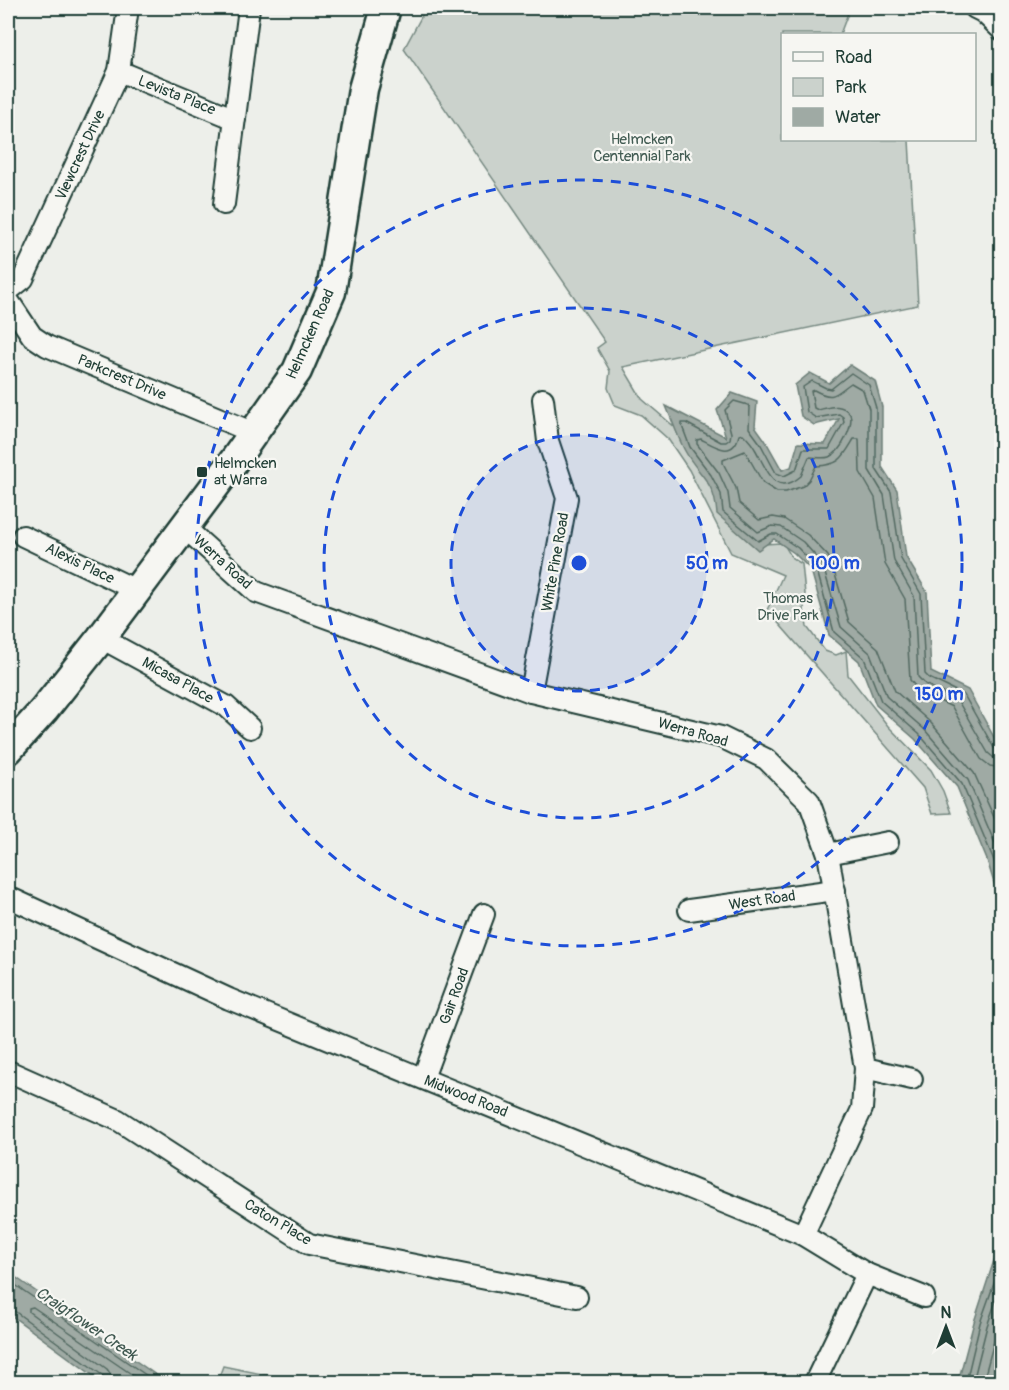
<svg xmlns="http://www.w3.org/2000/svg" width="1009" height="1390" viewBox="0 0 1009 1390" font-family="Pangolin,sans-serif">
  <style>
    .green { fill: #cbd2cc; stroke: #758880; stroke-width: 1.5 }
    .water { fill: #9faaa4; stroke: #6c7e77; stroke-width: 1.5 }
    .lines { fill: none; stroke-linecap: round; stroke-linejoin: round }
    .shore { stroke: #526961; stroke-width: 1.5 }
    .minor-casing { stroke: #1f3d34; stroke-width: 24 }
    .secondary-casing { stroke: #1f3d34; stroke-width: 33 }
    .minor { stroke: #f6f6f2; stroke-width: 20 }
    .secondary { stroke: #f6f6f2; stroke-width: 28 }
    .ring { fill: none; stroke: #1d4ed8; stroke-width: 3; stroke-dasharray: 10 8 }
    .poi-dot { fill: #1f3d34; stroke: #f6f6f2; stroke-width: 2 }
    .labels { text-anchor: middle; stroke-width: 4.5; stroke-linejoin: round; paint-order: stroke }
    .street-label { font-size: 15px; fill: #1f3d34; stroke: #f6f6f2 }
    .park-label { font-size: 15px; fill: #415b52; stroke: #f6f6f2 }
    .poi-label { font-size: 15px; fill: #1f3d34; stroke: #f6f6f2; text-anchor: start }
    .water-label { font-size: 16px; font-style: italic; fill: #3f5850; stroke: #f6f6f2 }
    .centre { fill: #1d4ed8; stroke: #f6f6f2; stroke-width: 3 }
    .ring-label { font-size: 18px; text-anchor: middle; font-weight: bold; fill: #1d4ed8; stroke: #f6f6f2; stroke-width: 4.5; stroke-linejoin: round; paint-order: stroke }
  </style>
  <rect width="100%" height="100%" fill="#edefea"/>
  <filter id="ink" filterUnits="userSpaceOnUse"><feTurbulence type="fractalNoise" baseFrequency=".0167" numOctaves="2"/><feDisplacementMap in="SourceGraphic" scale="12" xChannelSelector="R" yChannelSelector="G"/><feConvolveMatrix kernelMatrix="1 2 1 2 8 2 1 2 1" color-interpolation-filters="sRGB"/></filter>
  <g filter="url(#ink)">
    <g class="green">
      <path d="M426,8H850L840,34H782V140H909L918,305L623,367L642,399L677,429L765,544L780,543L785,546L792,558L802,564L805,594L804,610L807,627L825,651L836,655L846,651L848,675L888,726L931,770L943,791L951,813L932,814L923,788L767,610L783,575L731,553L689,470L668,439L641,415L615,405L608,388L610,371L597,348L605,342L404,49Z"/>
      <path d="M223,1366L301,1382H217Z"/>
    </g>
    <g class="water">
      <path d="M850,365L875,381L882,407V467L897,490L906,557L927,592L931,672L968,690L1001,750V906L987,860L957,787L915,739L876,705L859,661L829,635L811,570L794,553L774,539L758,550L717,514C714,478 698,476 684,449C677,435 672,420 666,406L726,437L717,410L732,393L757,402L755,426L765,440L782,470L791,467L798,443L825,444L839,419L814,425L801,416L795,385L810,373L829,383Z"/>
      <path d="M1001,1239V1382H958L974,1322Z"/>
      <path d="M8,1272L166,1382H102L8,1313Z"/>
    </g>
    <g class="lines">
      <g class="shore">
        <path d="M1002,752L994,748L964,695L929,678L925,674L921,594L901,559L891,492L876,469V408L869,385L851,373L831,389L826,388L812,381L803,387L807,412L816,418L839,414L843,417L844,422L829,449H803L796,470L784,476L776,473L760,443L749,428L750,408L748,405L734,401L725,410L731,433L730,439L726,442H721L686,423H682V426L690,447L711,475L721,494L723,512L758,541L771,534H777L798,548L816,567L834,632L864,658L881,701L919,734L962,784L993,858L1002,885"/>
        <path d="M1002,759L994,758L988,753L958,701L925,684L918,677L914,596L894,561L884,495L869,470V409L863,390L851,383C835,394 834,401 814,390L811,391L814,408L818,410C830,407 841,402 850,414C854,425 841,453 829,457C823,459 815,457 809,457L801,476C774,499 766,467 755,449C752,443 747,438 743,434L739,435C733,459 716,447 701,439L697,440V444L719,473L728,493L730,508L758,532L772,526L781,527L803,542L822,563L841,627L870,653L887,697L924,729L968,780L1002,860"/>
        <path d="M1002,768L990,766L981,759L952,707L919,691L910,680L905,599L885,564L875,498L860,472L859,439H854C842,459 840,465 816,466L809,480L803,486L786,492H777L763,483L745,451L723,460V463L736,488L739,503L759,520L773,517L784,519L808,535L828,556L832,564L849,622L878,648L895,691L931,723L974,773L1002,835"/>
        <path d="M8,1280L156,1382"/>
        <path d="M8,1309L13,1310L102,1375L105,1382"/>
        <path d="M112,1382L111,1375L107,1369L29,1312V1308L33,1307L143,1382"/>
        <path d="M966,1382L980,1323L1002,1261"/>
        <path d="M973,1382L987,1326L1002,1284"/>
        <path d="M983,1382L1002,1312"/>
      </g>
      <g class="minor-casing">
        <g id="minor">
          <path d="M975,8L983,12L1002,30"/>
          <path d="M119,71L235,119"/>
          <path d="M224,204L249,8"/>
          <path d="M8,291L23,279L119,71L128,8"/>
          <path d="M8,300L32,336L47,346L254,433"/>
          <path d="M184,527L256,592L531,692L721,737L766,759L809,801L828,854L865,1068L862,1109L803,1235"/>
          <path d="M23,536L136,590"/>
          <path d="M101,638L226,706L250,728"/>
          <path d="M531,692L567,498L548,441L543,399"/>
          <path d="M828,854L888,842"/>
          <path d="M8,897L229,999L803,1235L867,1274L924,1297"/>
          <path d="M689,910L835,890"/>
          <path d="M865,1068L912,1079"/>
          <path d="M8,1071L118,1120L309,1244L577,1297"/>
          <path d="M423,1078L484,914"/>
          <path d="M815,1382L867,1274"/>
        </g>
      </g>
      <g class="secondary-casing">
        <path id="secondary" d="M8,750L44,710L101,638L233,462L297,371L331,292L363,89L386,8"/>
      </g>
      <use href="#minor" class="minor"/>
      <use href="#secondary" class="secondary"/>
    </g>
  </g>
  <circle cx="579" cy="563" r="128" fill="#1d4ed8" fill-opacity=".12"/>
  <g class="ring">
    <circle cx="579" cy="563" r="128"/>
    <circle cx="579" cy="563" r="255"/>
    <circle cx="579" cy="563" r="383"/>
  </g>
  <rect class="poi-dot" x="196" y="466" width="12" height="12" rx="3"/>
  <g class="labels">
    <g class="street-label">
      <text transform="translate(177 95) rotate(22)" y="5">Levista Place</text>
      <text transform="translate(80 155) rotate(-65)" y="5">Viewcrest Drive</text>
      <text transform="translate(310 334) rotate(-66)" y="5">Helmcken Road</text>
      <text transform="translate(122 377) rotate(23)" y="5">Parkcrest Drive</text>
      <text transform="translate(223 562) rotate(42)" y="5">Werra Road</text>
      <text transform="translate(555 562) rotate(-80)" y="5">White Pine Road</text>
      <text transform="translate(80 563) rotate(26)" y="5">Alexis Place</text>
      <text transform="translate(178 680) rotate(29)" y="5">Micasa Place</text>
      <text transform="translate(693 732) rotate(16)" y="5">Werra Road</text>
      <text transform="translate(762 900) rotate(-8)" y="5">West Road</text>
      <text transform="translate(454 996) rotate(-70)" y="5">Gair Road</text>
      <text transform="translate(466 1096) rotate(22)" y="5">Midwood Road</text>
      <text transform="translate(278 1222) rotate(31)" y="5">Caton Place</text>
    </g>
    <g class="park-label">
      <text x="642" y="144">Helmcken<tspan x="642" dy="17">Centennial Park</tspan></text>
      <text x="788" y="603">Thomas<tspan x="788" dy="17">Drive Park</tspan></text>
    </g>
    <g class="poi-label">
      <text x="214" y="468">Helmcken<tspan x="214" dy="17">at Warra</tspan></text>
    </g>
    <g class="water-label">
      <text transform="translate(87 1323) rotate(34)" y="6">Craigflower Creek</text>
    </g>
  </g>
  <circle cx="579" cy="563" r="9" class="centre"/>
  <g class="ring-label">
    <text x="707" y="569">50 m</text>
    <text x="834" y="569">100 m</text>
    <text x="939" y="700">150 m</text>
  </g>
  <rect width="1009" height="1390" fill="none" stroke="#f6f6f2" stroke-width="30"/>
  <rect x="15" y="15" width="979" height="1360" fill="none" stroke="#1f3d34" stroke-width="2" filter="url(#ink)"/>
  <rect x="781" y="33" width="195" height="108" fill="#f6f6f2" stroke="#a0aca6" stroke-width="1.5"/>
  <rect x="793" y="52" width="30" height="9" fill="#f6f6f2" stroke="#a0aca6" stroke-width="1.5"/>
  <text x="835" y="63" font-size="18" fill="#1f3d34">Road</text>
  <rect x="793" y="78" width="30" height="18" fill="#cbd2cc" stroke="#a0aca6" stroke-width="1.5"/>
  <text x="835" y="93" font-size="18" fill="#1f3d34">Park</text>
  <rect x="793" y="108" width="30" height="18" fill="#9faaa4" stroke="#a0aca6" stroke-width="1.5"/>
  <text x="835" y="123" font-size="18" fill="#1f3d34">Water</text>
  <g transform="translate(946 1327)" stroke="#f6f6f2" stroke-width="4.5" paint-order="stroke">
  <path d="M0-4.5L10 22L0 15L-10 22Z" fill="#1f3d34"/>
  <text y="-9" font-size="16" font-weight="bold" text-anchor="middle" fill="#1f3d34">N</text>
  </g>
</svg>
